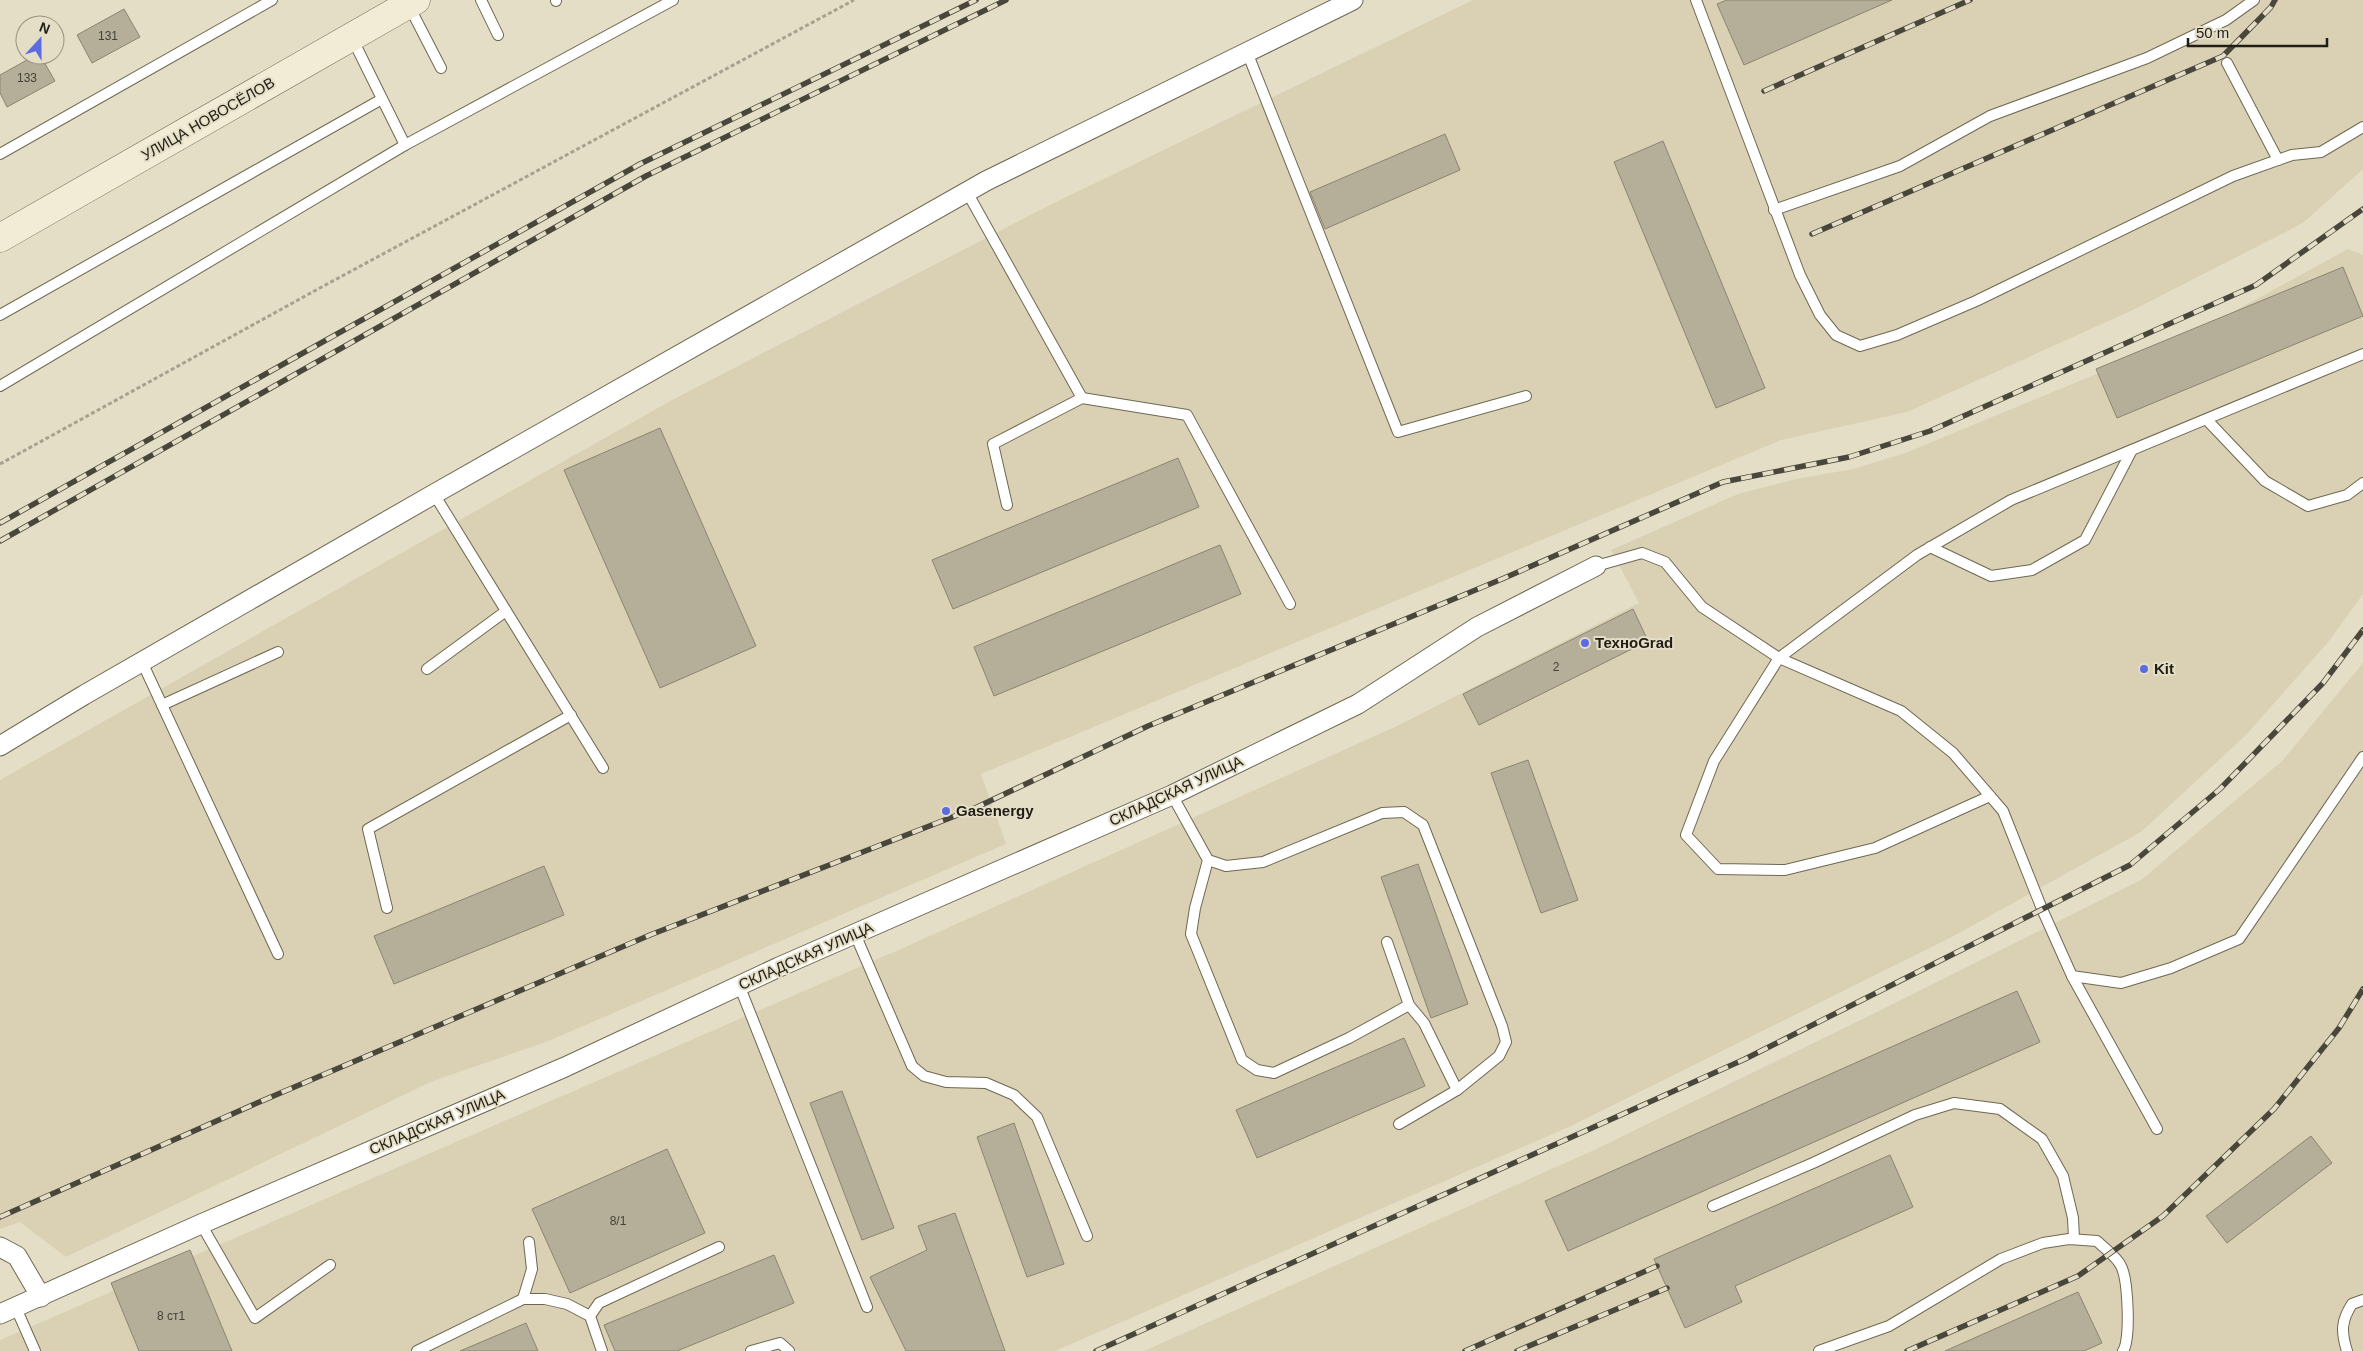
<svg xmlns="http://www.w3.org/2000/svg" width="2363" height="1351" viewBox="0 0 2363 1351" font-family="Arial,sans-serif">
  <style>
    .built { fill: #dad1b4 }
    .building { fill: #b5af99; stroke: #8b8470 }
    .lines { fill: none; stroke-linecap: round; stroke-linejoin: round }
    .lane-casing { stroke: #6e6853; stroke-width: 12 }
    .street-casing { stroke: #6e6853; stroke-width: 21 }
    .secondary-casing { stroke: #6e6853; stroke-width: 29 }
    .path { stroke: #a7a18f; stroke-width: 3; stroke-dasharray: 4 2.5; stroke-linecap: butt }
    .lane { stroke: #fff; stroke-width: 10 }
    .street { stroke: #fff; stroke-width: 19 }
    .secondary { stroke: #f2ecd7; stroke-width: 28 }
    .rail-casing { stroke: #49463b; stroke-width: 5.5 }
    .rail { stroke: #e5dec7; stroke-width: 4; stroke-dasharray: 11; stroke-linecap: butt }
    .poi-dot { fill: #5b6ce3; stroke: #e5dec7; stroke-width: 2 }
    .labels { text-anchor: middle; stroke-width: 4; stroke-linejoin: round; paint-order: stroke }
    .number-label { font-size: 12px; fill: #444236 }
    .street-label { font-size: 15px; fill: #1f1d15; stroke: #e5dec7 }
    .poi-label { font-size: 15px; font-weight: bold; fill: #1f1d15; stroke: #e5dec7; text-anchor: start }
  </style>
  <rect width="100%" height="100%" fill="#e5dec7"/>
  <g class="built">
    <path d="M1473,0H2363V169L2303,223L2135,309L1907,412L1781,440L981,774L1006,844L546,1042L433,1081L66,1257L20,1222L0,1229V780L672,400L1054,203Z"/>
    <path d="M2348,249L2363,255V594L2329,641L2246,735L2141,832L1952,937L1571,1126L1055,1351H0V1340L903,948L1397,726L1639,603L1611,550L1738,494L1796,479L1853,469L1905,453L2191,335Z"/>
    <path d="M2363,663V1351H1144L1592,1151L1875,1013L2141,880L2282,761Z"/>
  </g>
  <g class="building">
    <path d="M1727,0H1892L1744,65L1717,4Z"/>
    <path d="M124,9L140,37L92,63L77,35Z"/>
    <path d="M36,55H40L55,81L7,107L0,93V75Z"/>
    <path d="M1445,134L1460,170L1325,229L1310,192Z"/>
    <path d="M1663,141L1765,388L1716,408L1614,162Z"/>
    <path d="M2343,267L2363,316L2117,418L2096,369Z"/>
    <path d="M660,428L756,646L660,688L564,470Z"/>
    <path d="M1178,458L1199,507L953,609L932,560Z"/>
    <path d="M1220,545L1241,594L994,696L974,647Z"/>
    <path d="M1633,609L1648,641L1479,725L1463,694Z"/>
    <path d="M1528,760L1578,900L1541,913L1491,773Z"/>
    <path d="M1418,864L1468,1004L1431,1018L1381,877Z"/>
    <path d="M544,866L564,915L394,984L374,936Z"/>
    <path d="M2017,991L2040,1042L1568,1251L1545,1201Z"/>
    <path d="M1404,1038L1425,1086L1257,1158L1236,1110Z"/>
    <path d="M842,1091L894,1228L862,1240L810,1103Z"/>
    <path d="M1014,1123L1064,1264L1027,1277L977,1137Z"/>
    <path d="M2311,1136L2332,1163L2227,1243L2206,1216Z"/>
    <path d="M667,1149L705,1233L570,1293L532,1209Z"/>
    <path d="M1890,1155L1913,1207L1735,1286L1742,1302L1685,1328L1654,1259Z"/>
    <path d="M955,1213L1005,1351H906L870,1277L927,1250L918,1226Z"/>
    <path d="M190,1250L232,1351H139L111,1283Z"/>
    <path d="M774,1255L794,1303L677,1351H615L604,1325Z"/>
    <path d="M2078,1292L2102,1343L2084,1351H1945Z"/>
    <path d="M526,1323L538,1351H460Z"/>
  </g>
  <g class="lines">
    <g class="lane-casing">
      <g id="lane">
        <path d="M481,0L498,35"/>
        <path d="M556,0V1"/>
        <path d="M1696,0L1800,275L1820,315L1836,335L1860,346L1897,335L1976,301L2233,176L2292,155L2321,152L2363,127"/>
        <path d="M409,6L441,68"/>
        <path d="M352,38L405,145L673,0"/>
        <path d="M1247,52L1398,432L1526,396"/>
        <path d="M2227,63L2278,160"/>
        <path d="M0,154L272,0"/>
        <path d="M967,192L1082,398L993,444L1007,505"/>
        <path d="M1774,210L1900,166L1990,116L2147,58L2226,20L2254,0"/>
        <path d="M0,315L382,99"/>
        <path d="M0,386L405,145"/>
        <path d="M1082,398L1187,415L1290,604"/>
        <path d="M2207,420L2265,481L2308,506L2347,495L2363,483"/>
        <path d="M434,494L603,768"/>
        <path d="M1930,547L1991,576L2032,570L2085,540L2132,450"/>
        <path d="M1596,566L1642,553L1665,562L1702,607L1779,658L1901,711L1953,753L2003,811L2042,909L2072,976L2157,1129"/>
        <path d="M142,662L278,954"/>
        <path d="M427,669L506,611"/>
        <path d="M162,705L278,652"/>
        <path d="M1172,795L1208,860L1226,866L1263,862L1382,813L1404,812L1423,825L1502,1026L1506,1042L1499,1056L1457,1090L1399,1124"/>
        <path d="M1990,796L1875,848L1785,870L1718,869L1686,835L1714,761L1779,658L1917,555L2011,500L2363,354"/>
        <path d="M1208,860L1195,908L1191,934L1242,1060L1257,1070L1274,1073L1349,1038L1409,1005L1424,1023L1457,1090"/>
        <path d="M387,908L368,829L571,715"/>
        <path d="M855,934L912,1066L924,1076L946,1082L986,1083L1014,1095L1037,1117L1087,1236"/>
        <path d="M1387,942L1409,1005"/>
        <path d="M2072,976L2121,983L2171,968L2239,939L2363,757"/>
        <path d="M739,985L867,1307"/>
        <path d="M1713,1206L1813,1163L1915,1115L1954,1103L2000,1109L2042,1139L2063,1176L2073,1218L2074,1239"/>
        <path d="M201,1224L255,1318L330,1265"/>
        <path d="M523,1299L532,1269L529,1242"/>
        <path d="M16,1308L35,1351"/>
        <path d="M417,1351L523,1299H545L567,1304L590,1316"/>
        <path d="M602,1351L590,1316L599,1303L719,1247"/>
        <path d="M751,1351L780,1343L789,1351"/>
        <path d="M1819,1351L1889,1326L2001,1259L2043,1243L2069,1239L2097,1241C2104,1248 2117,1257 2121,1266C2128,1279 2131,1340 2123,1351"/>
        <path d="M2347,1351C2341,1332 2341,1321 2352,1304L2363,1300"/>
      </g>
    </g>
    <g class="street-casing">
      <g id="street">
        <path d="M0,746L84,695L434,494L986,181L1353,0"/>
        <path d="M0,1247L17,1256L41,1297"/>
        <path d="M0,1314L201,1224L565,1067L779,967L1172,795L1358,704L1477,627L1596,566"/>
      </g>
    </g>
    <g class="secondary-casing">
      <path id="secondary" d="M0,238L416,0"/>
    </g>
    <path class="path" d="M0,464L318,289L854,0"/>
    <use href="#lane" class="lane"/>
    <use href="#street" class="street"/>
    <use href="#secondary" class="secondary"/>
    <g class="rail-casing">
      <g id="rail">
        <path d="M1764,91L1970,0"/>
        <path d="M1812,234L2223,56L2271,7L2275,0"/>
        <path d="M0,523L640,164L976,0"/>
        <path d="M0,541L646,176L1006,0"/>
        <path d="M0,1217L257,1103L650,935L973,809L1148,726L1502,579L1723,482L1849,457L1930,431L2256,285L2363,209"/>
        <path d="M1096,1351L1745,1059L2130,865L2220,789L2323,683L2363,630"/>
        <path d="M1465,1351L1657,1266"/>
        <path d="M1517,1351L1667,1288"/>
        <path d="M1907,1351L2078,1276L2163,1216L2274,1109L2339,1028L2363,989"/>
      </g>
    </g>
    <use href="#rail" class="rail"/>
  </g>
  <g class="poi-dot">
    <circle cx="1585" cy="643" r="5"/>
    <circle cx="2144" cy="669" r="5"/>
    <circle cx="946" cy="811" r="5"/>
  </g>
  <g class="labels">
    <g class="number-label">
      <text x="108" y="40">131</text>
      <text x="27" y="82">133</text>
      <text x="1556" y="671">2</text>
      <text x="618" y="1225">8/1</text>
      <text x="171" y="1320">8 ст1</text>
    </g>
    <g class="street-label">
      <text transform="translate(208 119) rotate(-30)" y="5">УЛИЦА НОВОСЁЛОВ</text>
      <text transform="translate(1176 791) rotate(-25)" y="5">СКЛАДСКАЯ УЛИЦА</text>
      <text transform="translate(806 956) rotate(-24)" y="5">СКЛАДСКАЯ УЛИЦА</text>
      <text transform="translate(437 1122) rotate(-23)" y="5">СКЛАДСКАЯ УЛИЦА</text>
    </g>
    <g class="poi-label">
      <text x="1595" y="648">ТехноGrad</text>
      <text x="2154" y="674">Kit</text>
      <text x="956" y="816">Gasenergy</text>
    </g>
  </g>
  <g transform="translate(40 40) rotate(21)"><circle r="24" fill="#e5dec7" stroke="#969180"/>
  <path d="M0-4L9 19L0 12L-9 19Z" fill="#5b6ce3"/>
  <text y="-8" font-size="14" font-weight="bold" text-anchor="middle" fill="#1f1d15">N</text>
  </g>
  <path d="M2188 38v8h139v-8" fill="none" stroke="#1f1d15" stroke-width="2.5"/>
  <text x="2196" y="38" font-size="15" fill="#1f1d15" stroke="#e5dec7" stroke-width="4" paint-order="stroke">50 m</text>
</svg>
